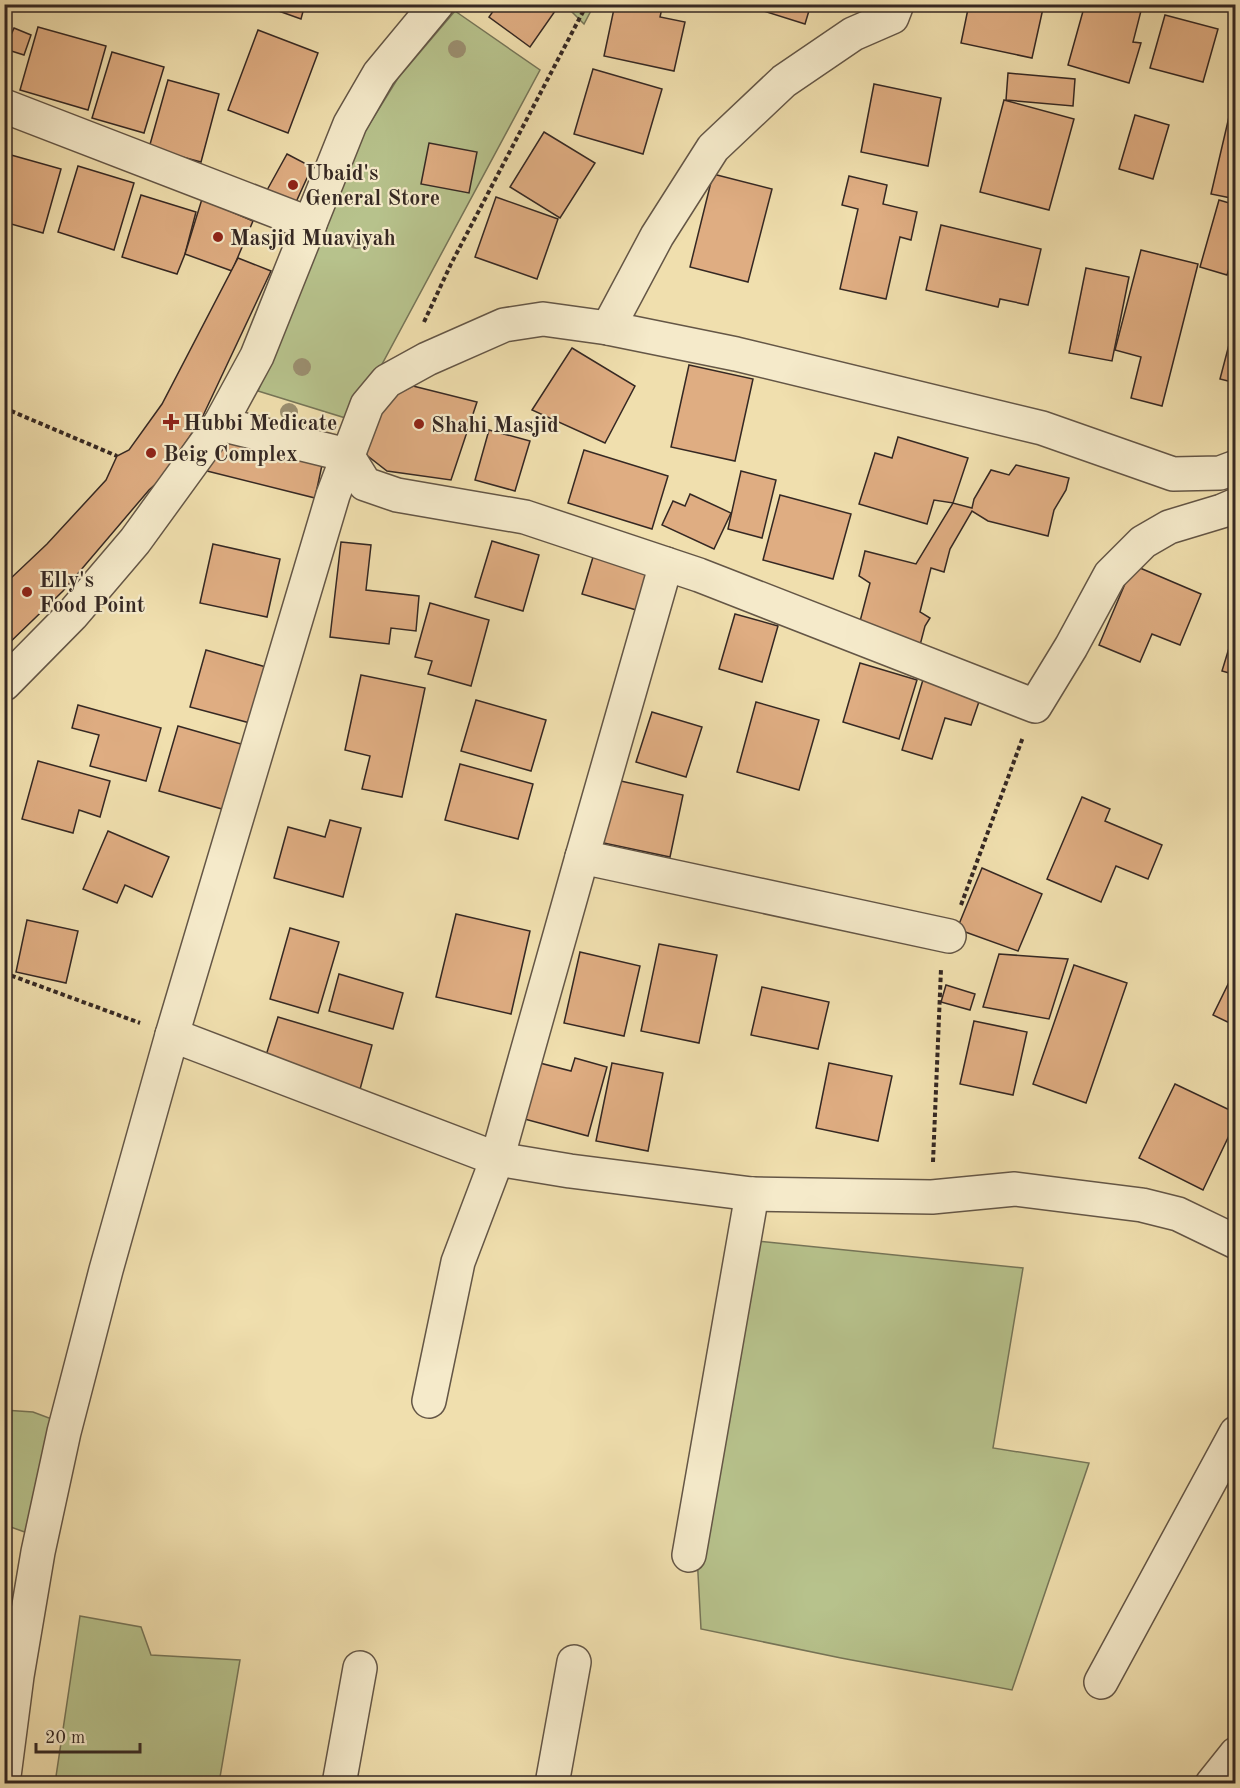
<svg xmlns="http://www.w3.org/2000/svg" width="1240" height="1788" viewBox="0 0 1240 1788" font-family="'Old Standard TT',serif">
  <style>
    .green { fill: #b7c28c; stroke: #767558; stroke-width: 1.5 }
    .building { fill: #dfad82; stroke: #352823; stroke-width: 1.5 }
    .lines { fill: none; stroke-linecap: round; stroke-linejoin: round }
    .minor-casing { stroke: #645646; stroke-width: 36 }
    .path { stroke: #352823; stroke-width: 4; stroke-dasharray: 4.5 3; stroke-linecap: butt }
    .minor { stroke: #f5eaca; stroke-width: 33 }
    .tree { fill: #9b8f70 }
    .poi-dot { fill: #8f2418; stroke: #f5eaca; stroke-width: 2 }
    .labels { text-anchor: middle; stroke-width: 4.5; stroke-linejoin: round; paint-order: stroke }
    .poi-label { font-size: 22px; font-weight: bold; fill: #352823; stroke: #f5eaca; text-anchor: start }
  </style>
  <rect width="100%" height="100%" fill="#f0dfae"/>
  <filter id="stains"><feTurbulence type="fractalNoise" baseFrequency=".00333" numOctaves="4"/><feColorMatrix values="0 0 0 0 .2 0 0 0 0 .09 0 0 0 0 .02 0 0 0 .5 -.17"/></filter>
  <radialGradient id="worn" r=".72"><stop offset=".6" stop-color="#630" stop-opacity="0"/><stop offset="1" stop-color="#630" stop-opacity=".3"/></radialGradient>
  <g class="green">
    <path d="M565,5H594L584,24Z"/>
    <path d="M455,11L540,70L352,420L258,391L352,152L398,78Z"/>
    <path d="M757,1241L1023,1268L993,1448L1089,1463L1012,1690L841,1658L701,1629L697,1555Z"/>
    <path d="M4,1410L33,1412L57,1421L33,1535L5,1525Z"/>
    <path d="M80,1616L141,1627L151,1655L240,1660L219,1783H55Z"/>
  </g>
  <g class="building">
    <path d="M259,4H305L301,19Z"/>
    <path d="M498,4H560L530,47L489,17Z"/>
    <path d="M615,4H663L660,17L685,22L674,71L604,56Z"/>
    <path d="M741,4H811L805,24Z"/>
    <path d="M969,4H1044L1032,58L961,43Z"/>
    <path d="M1085,4H1133L1142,7L1133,42L1141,43L1129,83L1068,65Z"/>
    <path d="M1165,15L1218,29L1203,82L1150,68Z"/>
    <path d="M38,27L106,46L88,110L20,90Z"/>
    <path d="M14,28L31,35L24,55L5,49Z"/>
    <path d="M258,30L318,53L288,133L228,110Z"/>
    <path d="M112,52L164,67L144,133L92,118Z"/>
    <path d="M593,69L662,89L643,154L574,134Z"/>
    <path d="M1008,73L1075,79L1073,106L1006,100Z"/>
    <path d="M168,80L219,94L201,162L149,148Z"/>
    <path d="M874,84L941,98L928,166L861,152Z"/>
    <path d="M1235,91H1236V199L1211,194Z"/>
    <path d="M1004,100L1074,119L1049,210L980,192Z"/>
    <path d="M1135,115L1169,125L1153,179L1119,169Z"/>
    <path d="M544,132L595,163L560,218L510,187Z"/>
    <path d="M429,143L477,152L469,193L421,184Z"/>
    <path d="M4,153L61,169L43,233L4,222Z"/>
    <path d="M287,154L312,167L291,213L261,201Z"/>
    <path d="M78,166L134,183L114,250L58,232Z"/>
    <path d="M713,174L772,189L748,282L690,267Z"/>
    <path d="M849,176L887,185L883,204L917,212L911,240L900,237L886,299L840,289L858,209L842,205Z"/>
    <path d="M141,195L196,212L185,254L177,274L122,257Z"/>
    <path d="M496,197L558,219L537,279L475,257Z"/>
    <path d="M202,199L253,221L232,271L185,254Z"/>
    <path d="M1219,200L1236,205V246L1227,275L1200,267Z"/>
    <path d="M941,225L1041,249L1028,305L1000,299L998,307L926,290Z"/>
    <path d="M1141,250L1198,264L1162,406L1131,398L1141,357L1115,350Z"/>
    <path d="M238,258L271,271L201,420L160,480L149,490L63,591L4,648V578L9,580L47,544L106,480L117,456L129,450L162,404Z"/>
    <path d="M1086,268L1129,277L1112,361L1069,353Z"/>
    <path d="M1236,318V383L1220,379Z"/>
    <path d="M572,348L635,386L605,443L532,410Z"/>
    <path d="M689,365L753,379L735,461L671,447Z"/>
    <path d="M413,386L477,402L451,480L387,471L355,446L382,401Z"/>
    <path d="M489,430L530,441L515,491L475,480Z"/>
    <path d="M898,437L968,458L953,503L934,500L927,524L859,504L875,453L892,458Z"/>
    <path d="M236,442L322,465L315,498L199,469L216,445Z"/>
    <path d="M584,450L668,476L652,529L568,503Z"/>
    <path d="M1016,465L1069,478L1066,490L1054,510L1048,536L988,521L972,511L950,549L944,572L931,568L920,612L930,618L925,626L919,649L859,625L870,583L859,576L865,551L916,564L953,503L972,508L974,499L991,470L1009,475Z"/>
    <path d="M741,471L776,480L762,538L728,529Z"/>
    <path d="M690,494L731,513L714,549L662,525L673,501L685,506Z"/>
    <path d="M780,495L851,514L833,579L763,560Z"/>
    <path d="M492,541L539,555L523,611L475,597Z"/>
    <path d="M341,542L371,545L366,590L419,596L416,631L391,628L389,644L330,637Z"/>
    <path d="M213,544L280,559L267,617L200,603Z"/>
    <path d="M596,547L657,565L643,612L582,594Z"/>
    <path d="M1133,565L1201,594L1180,645L1152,634L1140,662L1099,645Z"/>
    <path d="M430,603L489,620L471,686L428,674L432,661L415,657Z"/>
    <path d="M735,614L778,626L762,682L719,669Z"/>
    <path d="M1236,625V675L1222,671Z"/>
    <path d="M206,650L266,667L250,723L190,707Z"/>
    <path d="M860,663L917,680L899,739L843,722Z"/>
    <path d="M925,673L983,690L971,725L945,718L932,759L902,750Z"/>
    <path d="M361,675L425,688L402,797L362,789L370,756L345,750Z"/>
    <path d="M476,700L546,720L531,771L461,751Z"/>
    <path d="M756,702L819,720L799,790L737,772Z"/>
    <path d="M78,705L161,728L146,781L90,766L99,735L72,728Z"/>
    <path d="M652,712L702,727L686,777L636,762Z"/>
    <path d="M178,726L248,746L229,811L159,791Z"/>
    <path d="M38,761L110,781L100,817L79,810L73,833L22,819Z"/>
    <path d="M460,764L533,784L518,839L445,820Z"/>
    <path d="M612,779L683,795L670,857L599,842Z"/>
    <path d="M1082,797L1110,809L1105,821L1162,845L1148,879L1116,866L1101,902L1047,879Z"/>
    <path d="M330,820L361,828L343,897L274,878L288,827L325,837Z"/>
    <path d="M108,831L169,857L152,897L125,885L117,903L83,889Z"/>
    <path d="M982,868L1042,894L1018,951L957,929Z"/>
    <path d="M456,914L530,931L511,1014L436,997Z"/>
    <path d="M27,920L78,931L66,983L16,972Z"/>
    <path d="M290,928L339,942L318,1013L270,999Z"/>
    <path d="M659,944L717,955L699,1043L641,1031Z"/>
    <path d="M580,952L640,966L624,1036L564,1023Z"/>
    <path d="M999,954L1068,959L1049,1019L983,1007Z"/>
    <path d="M1074,965L1127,983L1086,1103L1033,1084Z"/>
    <path d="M1236,968V1026L1213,1015Z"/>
    <path d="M339,974L403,993L393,1029L329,1011Z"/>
    <path d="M946,985L975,994L970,1010L941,1002Z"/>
    <path d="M762,987L829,1002L818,1049L751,1035Z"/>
    <path d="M278,1017L372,1045L359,1093L263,1065Z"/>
    <path d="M974,1021L1027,1032L1013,1095L960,1084Z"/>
    <path d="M575,1058L607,1067L588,1136L517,1117L532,1061L571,1071Z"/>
    <path d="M612,1063L663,1073L648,1151L596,1141Z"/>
    <path d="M829,1063L892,1076L878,1141L816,1128Z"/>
    <path d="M1175,1084L1236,1113V1121L1203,1190L1139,1158Z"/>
  </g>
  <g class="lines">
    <g class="minor-casing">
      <g id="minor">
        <path d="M4,106L310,224"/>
        <path d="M608,328L657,236L713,148L784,81L853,34L892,17L897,4"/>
        <path d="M220,424L347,455L365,484L397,495L525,517L699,575L1035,706L1071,647L1110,575L1143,542L1169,527L1222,511L1236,505"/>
        <path d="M4,684L72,615L135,541L220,424L257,356L350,124L379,74L437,4"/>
        <path d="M582,857L666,564"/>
        <path d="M172,1035L497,1159L570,1171L752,1194L932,1197L1015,1189L1142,1205L1178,1214L1236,1242"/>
        <path d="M429,1401L458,1262L497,1159L582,857L949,936"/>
        <path d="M689,1555L752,1194"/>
        <path d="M1101,1682L1236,1433"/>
        <path d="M4,1776L17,1676L38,1552L64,1432L106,1270L172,1035L333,495L367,405L387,381L427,359L504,325L543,319L608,328L736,354L1042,428L1173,474L1220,473L1236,467"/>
        <path d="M339,1784L360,1668"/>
        <path d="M552,1784L574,1662"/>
        <path d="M1212,1784L1236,1754"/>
      </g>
    </g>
    <g class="path">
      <path d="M424,322L451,264L587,4"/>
      <path d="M4,408L117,456"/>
      <path d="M961,905L1023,737"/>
      <path d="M4,984L7,974L140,1023"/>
      <path d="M933,1162L941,969"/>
    </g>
    <use href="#minor" class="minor"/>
  </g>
  <g class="tree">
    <circle cx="457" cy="49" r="9"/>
    <circle cx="356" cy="240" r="9"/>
    <circle cx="302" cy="367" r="9"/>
    <circle cx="289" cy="412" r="9"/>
  </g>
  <g class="poi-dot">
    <circle cx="293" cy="185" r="6"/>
    <circle cx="218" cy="237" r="6"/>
    <path d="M168 413h6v6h6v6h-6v6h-6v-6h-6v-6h6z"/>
    <circle cx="419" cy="424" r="6"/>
    <circle cx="151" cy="453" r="6"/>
    <circle cx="27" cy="592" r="6"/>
  </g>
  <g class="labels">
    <g class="poi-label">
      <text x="305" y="180">Ubaid's<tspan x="305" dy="25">General Store</tspan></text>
      <text x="230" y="245">Masjid Muaviyah</text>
      <text x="183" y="430">Hubbi Medicate</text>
      <text x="431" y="432">Shahi Masjid</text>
      <text x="163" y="461">Beig Complex</text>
      <text x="39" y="587">Elly's<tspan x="39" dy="25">Food Point</tspan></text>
    </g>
  </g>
  <rect width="1240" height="1788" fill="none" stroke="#f0dfae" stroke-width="24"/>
  <rect x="6" y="6" width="1228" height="1776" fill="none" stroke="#352823" stroke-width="3"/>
  <rect x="12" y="12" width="1216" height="1764" fill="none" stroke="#352823" stroke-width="1.5"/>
  <path d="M36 1743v9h104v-9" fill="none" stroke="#352823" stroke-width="3"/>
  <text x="45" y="1743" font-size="18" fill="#352823" stroke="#f5eaca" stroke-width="4.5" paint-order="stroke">20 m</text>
  <rect width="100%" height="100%" filter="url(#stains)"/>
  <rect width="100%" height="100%" fill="url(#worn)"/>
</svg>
